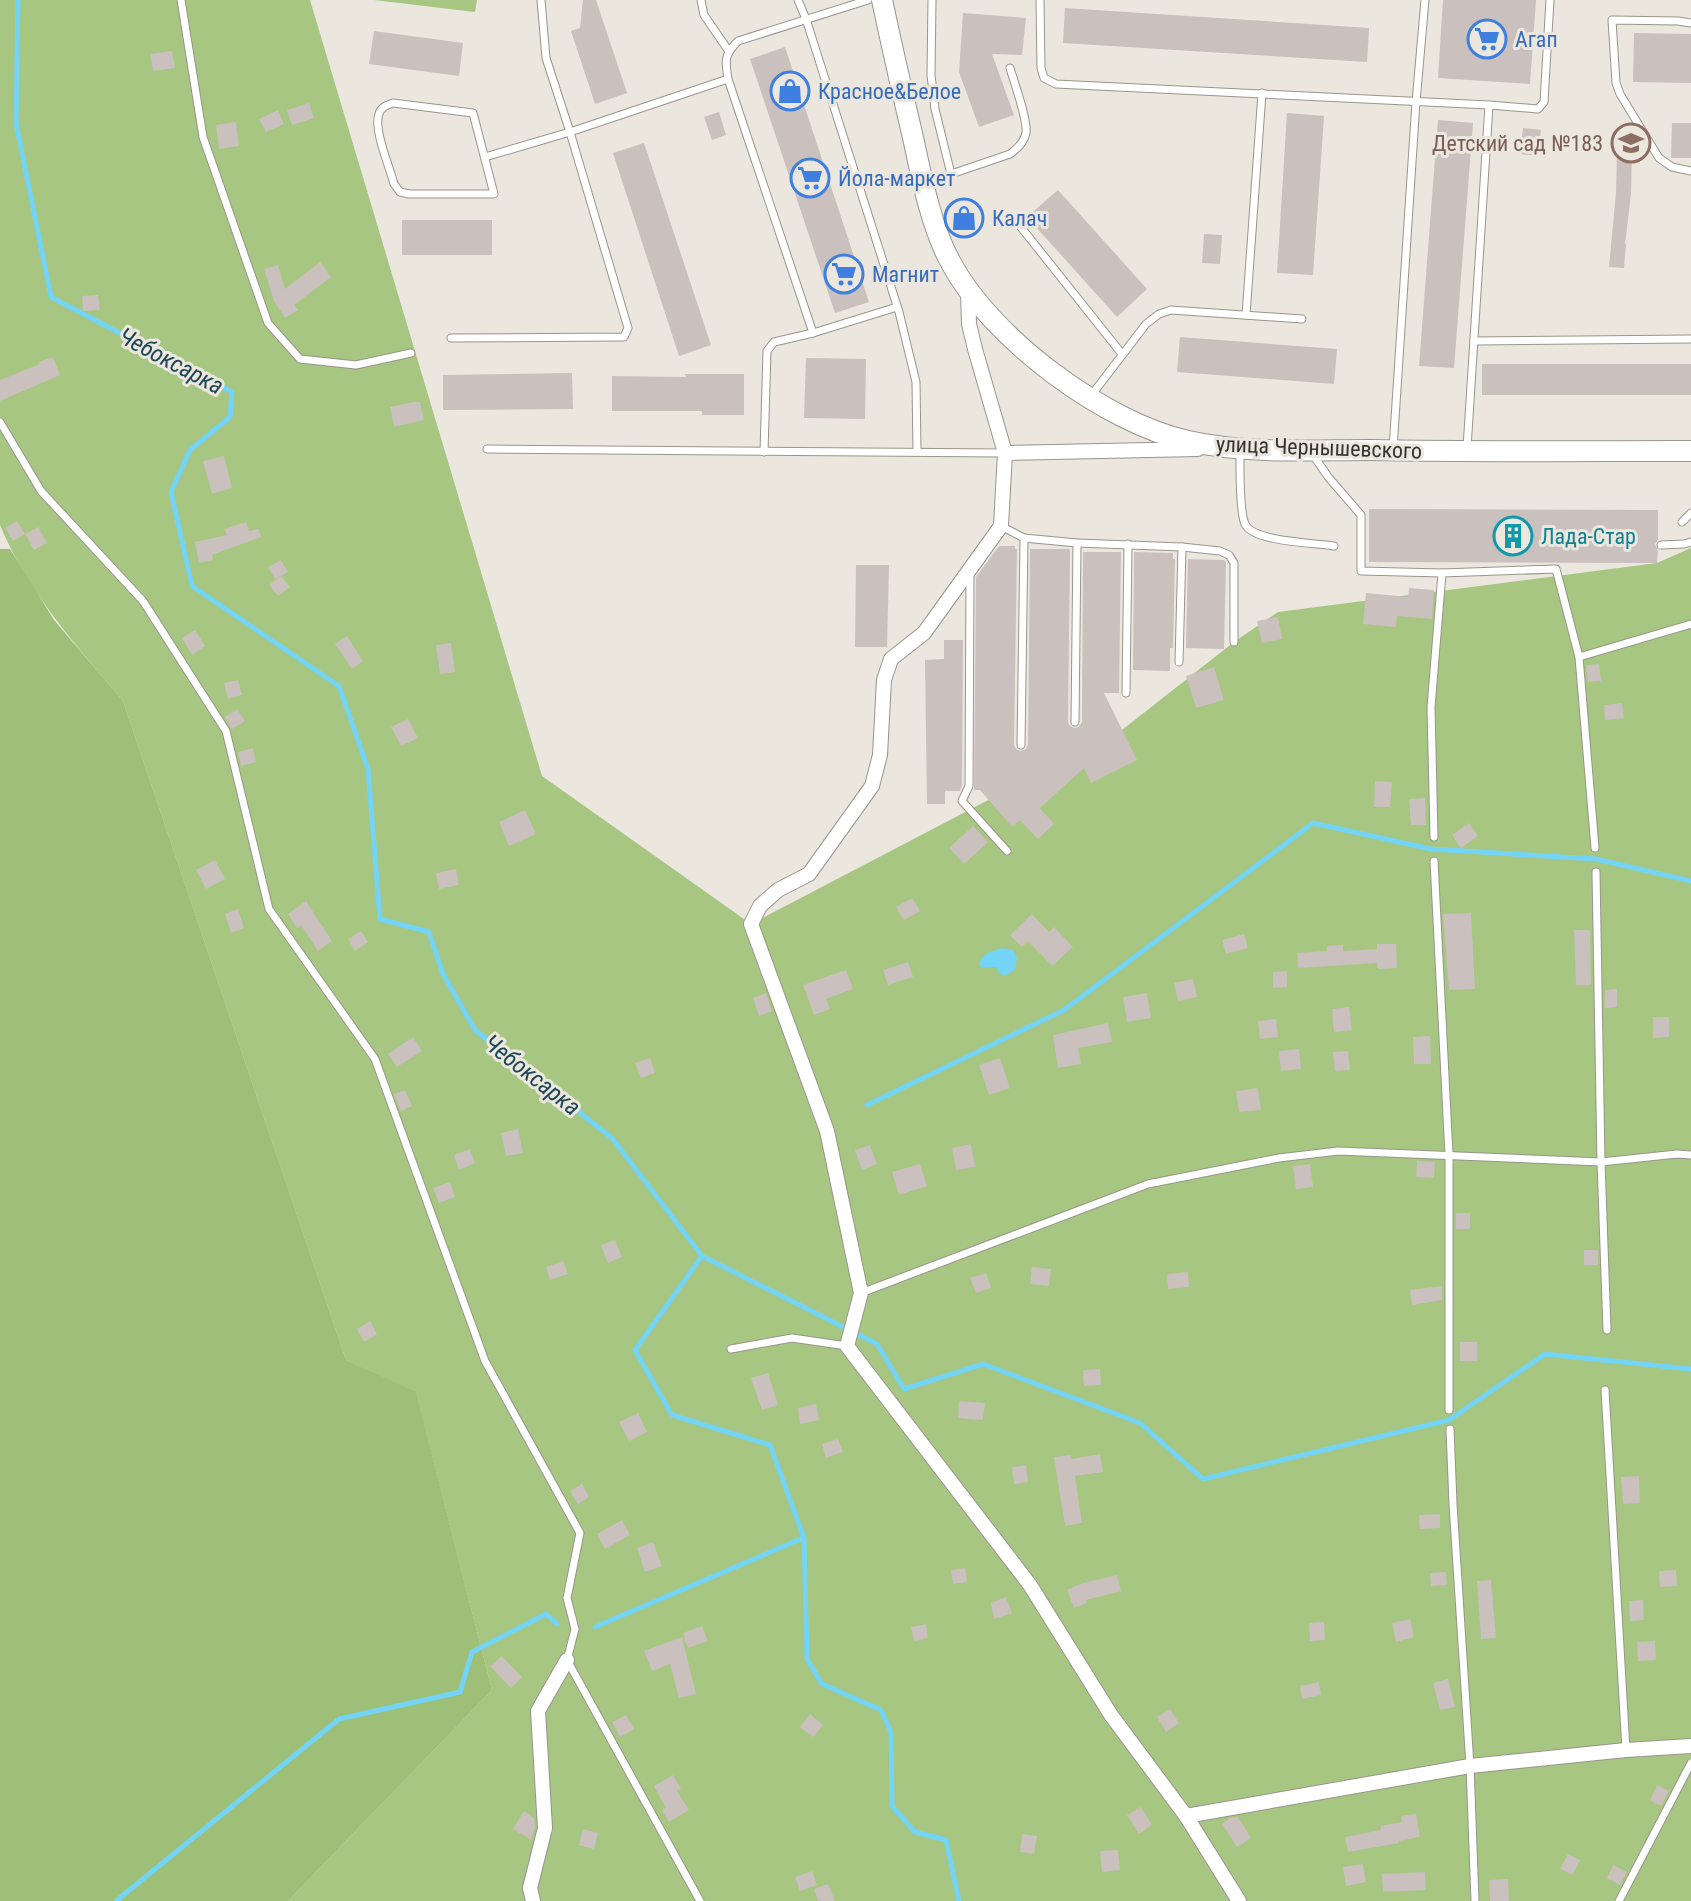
<svg xmlns="http://www.w3.org/2000/svg" width="1691" height="1901" viewBox="0 0 1691 1901" font-family="'Roboto Condensed',sans-serif">
  <style>
    .green { fill: #a6c681 }
    .forest { fill: #9ebf78 }
    .water { fill: #74d4f5 }
    .lines { fill: none; stroke-linecap: round; stroke-linejoin: round }
    .stream { stroke: #74d4f5; stroke-width: 5 }
    .building { fill: #cac0be }
    .lane-casing { stroke: #99958d; stroke-width: 9 }
    .street-casing { stroke: #99958d; stroke-width: 16 }
    .secondary-casing { stroke: #99958d; stroke-width: 22 }
    .lane { stroke: #fff; stroke-width: 7 }
    .street { stroke: #fff; stroke-width: 14 }
    .secondary { stroke: #fff; stroke-width: 20 }
    .labels { text-anchor: middle; stroke-width: 6; stroke-linejoin: round; paint-order: stroke }
    .shop-label { font-size: 22px; fill: #366cbe; stroke: #ebe6de; text-anchor: start }
    .education-label { font-size: 22px; fill: #785e54; stroke: #ebe6de; text-anchor: end }
    .street-label { font-size: 22px; fill: #353330; stroke: #ebe6de }
    .culture-label { font-size: 22px; fill: #0d838f; stroke: #ebe6de; text-anchor: start }
    .water-label { font-size: 24px; font-style: italic; fill: #1c4755; stroke: #ebe6de }
  </style>
  <rect width="100%" height="100%" fill="#ebe6de"/>
  <g class="green">
    <path d="M0,0H310L542,776L751,924L1122,730L1234,642L1278,612L1657,563L1691,548V1901H288L492,1690L416,1393L346,1360L123,701C77,646 28,593 0,525Z"/>
    <path d="M374,0H477L475,12Z"/>
  </g>
  <path class="forest" d="M0,549H10L54,620L123,701L346,1360L416,1392L492,1690L288,1901H0Z"/>
  <path class="water" d="M1002,948L1013,950L1017,958L1015,970L1005,976L999,973L996,967L981,968L979,962L987,953Z"/>
  <g class="lines">
    <g class="stream">
      <path d="M18,0L16,123L51,297L232,392L230,417L190,450L171,492L192,586L339,686L368,769L380,919L429,932L443,974L475,1030L612,1138L702,1256L635,1350L672,1415L770,1445L804,1538L807,1659L822,1684L881,1710L891,1732L892,1806L915,1832L946,1840L959,1901"/>
      <path d="M867,1105L1064,1010L1313,823L1431,849L1596,859L1691,881"/>
      <path d="M702,1256L877,1344L904,1389L983,1364L1140,1423L1203,1479L1449,1420L1545,1354L1691,1369"/>
      <path d="M595,1627L803,1538"/>
      <path d="M116,1901L339,1719L460,1692L472,1652L546,1614L557,1624"/>
    </g>
  </g>
  <g class="building">
    <path d="M583,0H596L627,93L595,104L571,31L580,28Z"/>
    <path d="M1443,0H1536L1530,84L1438,78Z"/>
    <path d="M1065,8L1369,28L1367,62L1063,43Z"/>
    <path d="M963,13L1026,18L1022,55L992,54L1014,115L979,127L959,72Z"/>
    <path d="M374,31L463,43L459,76L369,64Z"/>
    <path d="M1634,33L1691,34V83L1633,82Z"/>
    <path d="M785,47L869,302L835,313L750,59Z"/>
    <path d="M172,51L175,68L153,71L150,54Z"/>
    <path d="M309,103L314,118L292,125L287,110Z"/>
    <path d="M278,110L284,124L266,132L259,119Z"/>
    <path d="M719,112L726,135L712,140L704,117Z"/>
    <path d="M1287,113L1324,116L1313,275L1277,273Z"/>
    <path d="M1438,120L1473,123L1454,368L1419,366Z"/>
    <path d="M236,122L239,146L219,149L216,125Z"/>
    <path d="M1672,123H1691V158H1671Z"/>
    <path d="M1523,128L1541,130L1538,156L1520,154Z"/>
    <path d="M644,143L711,345L679,356L613,153Z"/>
    <path d="M1617,149H1632L1631,194L1625,244H1626L1624,268L1609,267L1616,193Z"/>
    <path d="M1058,190L1147,289L1117,317L1027,217Z"/>
    <rect x="402" y="220" width="90" height="35"/>
    <path d="M1204,234L1222,235L1220,264L1202,263Z"/>
    <path d="M320,262L331,277L294,305L298,310L285,318L274,301L264,269L278,265L285,289Z"/>
    <path d="M98,295L100,310L83,311L82,296Z"/>
    <path d="M1180,337L1337,349L1334,384L1177,372Z"/>
    <path d="M53,357L60,375L0,401V380L40,364L39,362Z"/>
    <path d="M806,358L866,359L865,419L804,418Z"/>
    <rect x="1482" y="364" width="209" height="31"/>
    <path d="M572,373L573,409L443,410V375Z"/>
    <path d="M685,374H744V415H702V411H612V376L686,377Z"/>
    <path d="M414,402H420L424,420L394,427L390,407Z"/>
    <path d="M224,456L232,488L212,494L203,461Z"/>
    <path d="M1369,509L1658,510V540L1655,544L1658,550L1657,563L1369,562Z"/>
    <path d="M17,521L25,534L13,541L5,528Z"/>
    <path d="M246,522L249,531L259,529L261,537L212,555L213,560L199,563L195,542L227,535L224,529Z"/>
    <path d="M38,527L47,543L34,550L25,534Z"/>
    <path d="M999,546H1015V549H1017L1014,745L1016,749L1020,751L1025,750L1028,745L1030,549H1069L1070,552L1068,722L1070,726L1074,728L1079,727L1082,722L1083,552H1121L1119,693H1104L1137,760L1091,783L1084,768L1040,808L1054,824L1038,839L1020,820L1012,827L980,790H974L976,577Z"/>
    <path d="M1134,552L1173,553V559H1175L1173,648H1170V671L1133,670Z"/>
    <path d="M1188,559L1224,560L1226,562L1224,649L1186,648Z"/>
    <path d="M281,560L288,572L275,579L268,567Z"/>
    <path d="M856,565H889L887,647H855Z"/>
    <path d="M281,576L290,587L278,596L269,585Z"/>
    <path d="M1409,588L1434,590L1432,619L1397,616L1396,627L1363,624L1366,593L1408,597Z"/>
    <path d="M1278,617L1282,639L1262,643L1257,621Z"/>
    <path d="M195,630L205,646L192,655L182,638Z"/>
    <path d="M347,636L363,661L352,669L335,644Z"/>
    <path d="M944,640H963L962,785L960,791H945V804H927L925,660L944,659Z"/>
    <path d="M451,643L455,672L440,674L436,645Z"/>
    <path d="M1599,664L1601,681L1588,682L1586,665Z"/>
    <path d="M1214,667L1224,700L1196,708L1186,676Z"/>
    <path d="M238,680L242,695L228,699L224,683Z"/>
    <path d="M1622,703L1624,718L1605,720L1604,705Z"/>
    <path d="M237,709L245,721L232,729L225,717Z"/>
    <path d="M408,719L418,738L401,746L391,727Z"/>
    <path d="M253,748L256,762L241,766L238,752Z"/>
    <path d="M1375,781L1392,782L1390,807H1374Z"/>
    <path d="M1425,798L1426,825H1411L1409,799Z"/>
    <path d="M525,810L536,834L509,846L499,822Z"/>
    <path d="M1469,823L1478,836L1461,848L1452,835Z"/>
    <path d="M973,826L988,842L964,864L949,848Z"/>
    <path d="M215,860L225,879L206,889L196,870Z"/>
    <path d="M456,869L459,885L439,889L436,873Z"/>
    <path d="M912,898L920,911L904,920L896,907Z"/>
    <path d="M306,901L332,941L318,951L301,925L297,928L288,914Z"/>
    <path d="M238,909L244,928L231,933L225,914Z"/>
    <path d="M1471,913L1475,989L1449,990L1443,914Z"/>
    <path d="M1032,914L1049,932L1054,927L1073,947L1052,966L1028,941L1022,947L1010,935Z"/>
    <path d="M1574,930H1590L1591,985H1576Z"/>
    <path d="M361,931L368,942L355,951L348,939Z"/>
    <path d="M1244,934L1248,948L1226,954L1222,940Z"/>
    <path d="M1377,944H1396L1397,968L1378,969L1377,963L1298,968L1297,953L1327,951V946L1343,945V951L1377,949Z"/>
    <path d="M908,962L913,977L888,985L883,970Z"/>
    <path d="M846,970L853,989L826,999L830,1009L814,1015L803,985Z"/>
    <path d="M1287,971V987L1273,988V972Z"/>
    <path d="M1193,979L1197,997L1178,1001L1174,983Z"/>
    <path d="M1617,989V1007L1605,1008V990Z"/>
    <path d="M766,993L772,1011L759,1016L753,998Z"/>
    <path d="M1147,993L1151,1018L1127,1022L1123,997Z"/>
    <path d="M1349,1007L1352,1030L1334,1032L1332,1009Z"/>
    <path d="M1653,1017H1669V1037L1653,1038Z"/>
    <path d="M1276,1019L1278,1037L1260,1039L1258,1021Z"/>
    <path d="M1108,1023L1112,1042L1078,1048L1081,1064L1058,1068L1053,1035Z"/>
    <path d="M1430,1036L1431,1064H1414L1413,1037Z"/>
    <path d="M413,1037L422,1051L397,1067L388,1054Z"/>
    <path d="M1299,1049L1301,1069L1281,1071L1279,1051Z"/>
    <path d="M1348,1051L1350,1070L1335,1071L1333,1052Z"/>
    <path d="M650,1058L655,1073L641,1078L635,1063Z"/>
    <path d="M1000,1058L1010,1088L989,1095L979,1065Z"/>
    <path d="M1258,1088L1261,1110L1239,1112L1236,1091Z"/>
    <path d="M405,1090L412,1106L401,1111L394,1094Z"/>
    <path d="M518,1129L523,1153L506,1156L501,1133Z"/>
    <path d="M971,1144L975,1167L956,1170L952,1148Z"/>
    <path d="M870,1145L877,1164L862,1170L855,1150Z"/>
    <path d="M470,1149L475,1163L459,1170L454,1155Z"/>
    <path d="M1417,1161L1435,1162L1434,1178L1416,1177Z"/>
    <path d="M920,1164L927,1186L899,1195L892,1172Z"/>
    <path d="M1310,1164L1313,1187L1296,1189L1293,1166Z"/>
    <path d="M450,1182L455,1197L439,1203L433,1188Z"/>
    <rect x="1456" y="1213" width="14" height="16"/>
    <path d="M615,1240L622,1257L608,1263L601,1245Z"/>
    <rect x="1584" y="1250" width="14" height="15"/>
    <path d="M563,1261L568,1274L550,1280L546,1267Z"/>
    <path d="M1032,1267L1051,1269L1049,1286L1030,1284Z"/>
    <path d="M1188,1272L1189,1287L1168,1289L1167,1274Z"/>
    <path d="M986,1273L991,1288L976,1293L970,1278Z"/>
    <path d="M1442,1286V1300L1412,1305L1410,1290Z"/>
    <path d="M370,1321L377,1334L364,1342L357,1329Z"/>
    <rect x="1460" y="1342" width="17" height="19"/>
    <path d="M1100,1369L1101,1385L1084,1386L1083,1370Z"/>
    <path d="M768,1373L778,1405L762,1410L751,1378Z"/>
    <path d="M959,1401L985,1403L983,1420L958,1418Z"/>
    <path d="M816,1404L819,1420L800,1424L798,1408Z"/>
    <path d="M638,1413L647,1432L629,1441L619,1422Z"/>
    <path d="M838,1439L843,1452L826,1458L822,1444Z"/>
    <path d="M1100,1454L1103,1472L1075,1476L1082,1523L1065,1526L1054,1457L1071,1455L1072,1459Z"/>
    <path d="M1026,1465L1028,1482L1014,1484L1012,1467Z"/>
    <path d="M1639,1476L1640,1503L1623,1504L1621,1477Z"/>
    <path d="M582,1484L589,1497L578,1504L570,1491Z"/>
    <path d="M1440,1514V1528L1420,1529L1419,1515Z"/>
    <path d="M622,1520L630,1535L605,1549L597,1534Z"/>
    <path d="M653,1542L662,1566L645,1572L637,1548Z"/>
    <path d="M965,1568L967,1582L953,1584L951,1570Z"/>
    <path d="M1676,1570L1677,1586L1660,1587L1659,1571Z"/>
    <path d="M1446,1572L1447,1585L1431,1586L1430,1573Z"/>
    <path d="M1117,1575L1121,1591L1086,1600L1087,1603L1074,1608L1067,1590L1083,1583Z"/>
    <path d="M1491,1580L1496,1638L1481,1639L1477,1581Z"/>
    <path d="M1006,1597L1012,1613L994,1619L991,1603Z"/>
    <path d="M1643,1600L1644,1620L1630,1621L1629,1601Z"/>
    <path d="M1410,1619L1414,1637L1396,1642L1392,1623Z"/>
    <path d="M1324,1622L1325,1640L1310,1641L1309,1623Z"/>
    <path d="M926,1624L928,1638L914,1641L911,1627Z"/>
    <path d="M702,1626L708,1641L688,1648L683,1633Z"/>
    <path d="M682,1637L696,1694L679,1698L670,1664L652,1671L644,1651Z"/>
    <path d="M1655,1641L1656,1660L1638,1661L1637,1642Z"/>
    <path d="M502,1656L522,1677L511,1688L490,1666Z"/>
    <path d="M1448,1679L1455,1707L1440,1710L1433,1683Z"/>
    <path d="M1319,1682L1321,1695L1302,1699L1300,1686Z"/>
    <path d="M1170,1709L1179,1723L1166,1732L1157,1717Z"/>
    <path d="M810,1714L823,1725L813,1737L800,1727Z"/>
    <path d="M626,1715L634,1729L620,1737L612,1722Z"/>
    <path d="M673,1775L681,1789L677,1791L689,1810L669,1822L662,1810L666,1808L654,1786Z"/>
    <path d="M1657,1785L1669,1791L1661,1806L1650,1800Z"/>
    <path d="M1141,1807L1152,1825L1139,1834L1127,1815Z"/>
    <path d="M524,1811L534,1818L535,1827L531,1840L513,1829Z"/>
    <path d="M1416,1814L1420,1837L1399,1841V1843L1348,1852L1345,1837L1381,1830L1380,1826L1402,1822L1401,1816Z"/>
    <path d="M1238,1817L1251,1838L1237,1847L1222,1824L1230,1818Z"/>
    <path d="M583,1829L598,1833L594,1849L579,1845Z"/>
    <path d="M1022,1834L1037,1836L1034,1854L1020,1852Z"/>
    <path d="M1118,1850L1120,1870L1102,1872L1100,1851Z"/>
    <path d="M1568,1854L1580,1860L1573,1875L1560,1869Z"/>
    <path d="M1363,1864L1366,1882L1346,1886L1343,1867Z"/>
    <path d="M1613,1865L1627,1872L1620,1885L1607,1878Z"/>
    <path d="M812,1871L817,1885L800,1891L795,1877Z"/>
    <path d="M1425,1872L1426,1890L1383,1892L1382,1874Z"/>
    <path d="M1508,1879L1509,1901H1490L1489,1880Z"/>
    <path d="M828,1884L835,1901H818L814,1889Z"/>
  </g>
  <g class="lines">
    <g class="lane-casing">
      <g id="lane">
        <path d="M181,0L203,137L268,323L300,359L356,365L411,353"/>
        <path d="M701,0L704,15L728,50"/>
        <path d="M798,0L806,19L899,312L916,382L917,451"/>
        <path d="M932,0L931,75L935,109L951,174"/>
        <path d="M1040,0L1041,68L1044,78L1056,84L1489,105L1467,448"/>
        <path d="M1691,23L1678,21L1612,20L1616,83L1620,94L1659,158L1672,167L1691,171"/>
        <path d="M728,79L813,333L897,307"/>
        <path d="M393,103L473,113L494,194H409L400,192L394,184C390,168 373,129 379,114C381,107 387,105 393,103Z"/>
        <path d="M1489,105L1538,109L1544,102L1550,0"/>
        <path d="M485,157L570,132L728,79C725,60 724,55 738,41L868,0"/>
        <path d="M925,183L1010,154C1017,149 1024,143 1026,133C1028,120 1014,82 1010,68"/>
        <path d="M1020,226L1122,354"/>
        <path d="M1246,315L1262,93"/>
        <path d="M451,338L624,337L628,328L570,132L546,58L541,0"/>
        <path d="M1474,341L1691,339"/>
        <path d="M1090,397L1146,324L1159,314L1171,310L1302,319"/>
        <path d="M0,422L41,491L143,601L226,731L269,909L375,1059L485,1361L580,1533L567,1598L575,1629L567,1660L700,1901"/>
        <path d="M487,449L1004,453"/>
        <path d="M1393,449L1416,102L1425,0"/>
        <path d="M1240,450C1240,467 1239,510 1245,524C1253,542 1316,543 1334,546"/>
        <path d="M764,452L767,351L774,342L813,333"/>
        <path d="M1313,455L1329,478L1361,515V571L1442,573L1556,569L1579,657L1595,848"/>
        <path d="M1682,522L1691,513"/>
        <path d="M1001,526L1024,538L1077,543L1182,547L1220,551L1229,555L1234,563V642"/>
        <path d="M1661,545L1684,544L1691,542"/>
        <path d="M970,575L969,786L962,801L1007,851"/>
        <path d="M1579,657L1691,624"/>
        <path d="M1179,662L1182,547"/>
        <path d="M1126,693L1128,544"/>
        <path d="M1075,722L1077,543"/>
        <path d="M1021,745L1024,538"/>
        <path d="M1434,837L1431,707L1442,573"/>
        <path d="M1434,861L1449,1155V1410"/>
        <path d="M1596,872L1601,1162L1607,1330"/>
        <path d="M861,1293L1148,1184L1279,1158L1338,1151L1601,1162L1677,1154L1691,1155"/>
        <path d="M731,1349L792,1338L847,1346"/>
        <path d="M1605,1390L1626,1750"/>
        <path d="M1450,1429L1453,1504L1470,1766L1475,1901"/>
        <path d="M1619,1901L1691,1763"/>
      </g>
    </g>
    <g class="street-casing">
      <g id="street">
        <path d="M968,291L969,324L975,349L1005,453L1001,526L924,633L891,659L884,680L880,755L872,786L809,874L778,890L760,906L751,924L827,1131L861,1293L847,1346L1030,1585L1111,1715L1186,1816L1239,1901"/>
        <path d="M1005,453L1198,449"/>
        <path d="M1186,1816L1470,1766L1626,1750L1691,1746"/>
        <path d="M533,1901L530,1888L545,1828L538,1711L567,1660"/>
      </g>
    </g>
    <g class="secondary-casing">
      <path id="secondary" d="M882,0C892,47 903,95 914,142C922,180 932,229 951,263C991,338 1105,423 1188,441C1246,454 1311,450 1370,450C1477,452 1584,451 1691,451"/>
    </g>
    <use href="#lane" class="lane"/>
    <use href="#street" class="street"/>
    <use href="#secondary" class="secondary"/>
  </g>
  <defs>
    <g id="supermarket-ring" transform="scale(2)"><circle r="9.5" fill="#ebe6de" stroke="#3f7fe0" stroke-width="1.5"/><path d="M-6-5.5h2.5l.6 2H6L4.5 2H-2.5L-4.4-4H-6ZM-1.5 3.2a1.3 1.3 0 1 0 .1 0ZM3 3.2a1.3 1.3 0 1 0 .1 0Z" fill="#3f7fe0"/></g>
    <g id="shop-ring" transform="scale(2)"><circle r="9.5" fill="#ebe6de" stroke="#3f7fe0" stroke-width="1.5"/><path d="M-5-2.5h2.3a2.7 3.5 0 0 1 5.4 0H5L5.5 6h-11ZM-1.5-2.5h3a1.5 2.3 0 0 0-3 0Z" fill="#3f7fe0"/></g>
    <g id="school-ring" transform="scale(2)"><circle r="9.5" fill="#ebe6de" stroke="#8d6e63" stroke-width="1.5"/><path d="M0-5L7-2L0 1L-7-2ZM-4 1L0 2.5L4 1V4Q0 6-4 4Z" fill="#8d6e63"/></g>
    <g id="building-ring" transform="scale(2)"><circle r="9.5" fill="#ebe6de" stroke="#0f9aa8" stroke-width="1.5"/><path d="M-4-6H4V6H1V3H-1V6H-4ZM-2.5-4.3h1.7v1.8h-1.7ZM.8-4.3h1.7v1.8H.8ZM-2.5-1h1.7V.8h-1.7ZM.8-1h1.7V.8H.8Z" fill="#0f9aa8"/></g>
  </defs>
  <g fill-rule="evenodd">
    <use href="#supermarket-ring" x="1487" y="39"/>
    <use href="#shop-ring" x="790" y="91"/>
    <use href="#school-ring" x="1631" y="143"/>
    <use href="#supermarket-ring" x="810" y="178"/>
    <use href="#shop-ring" x="964" y="218"/>
    <use href="#supermarket-ring" x="844" y="274"/>
    <use href="#building-ring" x="1513" y="536"/>
  </g>
  <g class="labels">
    <g class="shop-label">
      <text x="1515" y="47">Агап</text>
      <text x="818" y="99">Красное&amp;Белое</text>
      <text x="838" y="186">Йола-маркет</text>
      <text x="992" y="226">Калач</text>
      <text x="872" y="282">Магнит</text>
    </g>
    <g class="education-label">
      <text x="1603" y="151">Детский сад №183</text>
    </g>
    <g class="street-label">
      <text transform="translate(1319 447) rotate(2)" y="8">улица Чернышевского</text>
    </g>
    <g class="culture-label">
      <text x="1541" y="544">Лада-Стар</text>
    </g>
    <g class="water-label">
      <text transform="translate(171 361) rotate(28)" y="8">Чебоксарка</text>
      <text transform="translate(532 1075) rotate(38)" y="8">Чебоксарка</text>
    </g>
  </g>
</svg>
